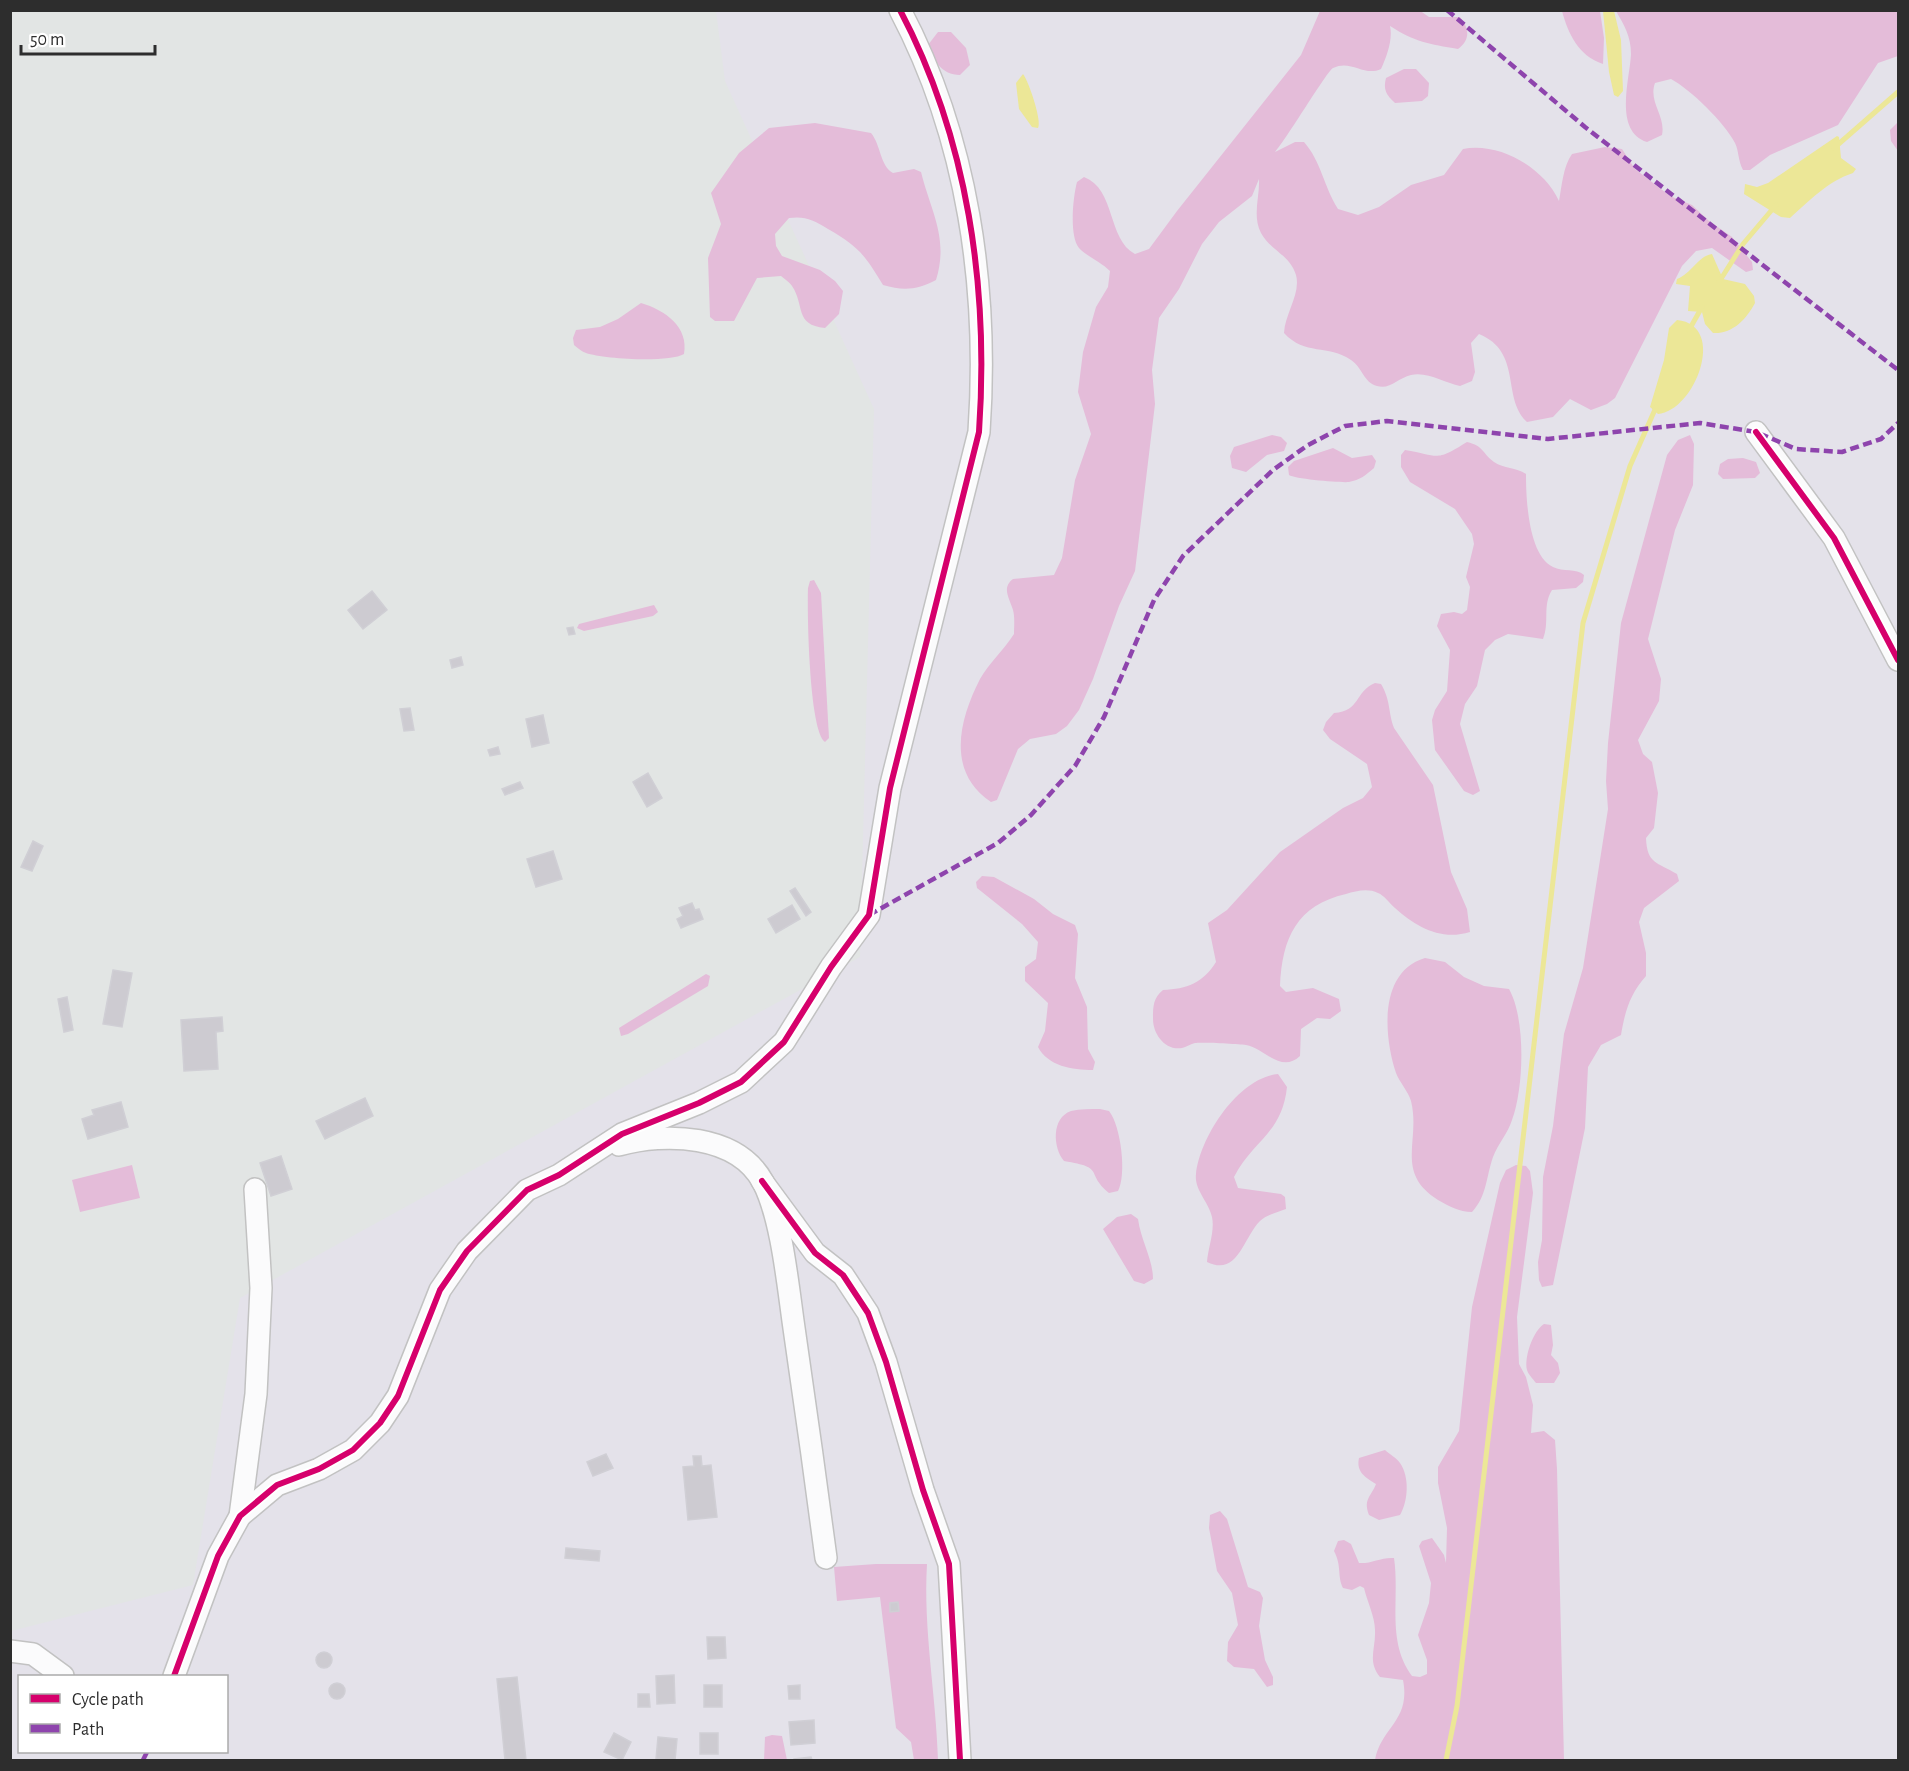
<svg xmlns="http://www.w3.org/2000/svg" width="1909" height="1771" viewBox="0 0 1909 1771" font-family="'Alegreya Sans',sans-serif">
  <style>
    .industrial { fill: #e2e5e4 }
    .green { fill: #e4bcd9 }
    .water { fill: #ece797 }
    .lines { fill: none; stroke-linecap: round; stroke-linejoin: round }
    .stream { stroke: #ece797; stroke-width: 5 }
    .building { fill: #cdcbd1; stroke: #d0cfd5; stroke-width: 1.5 }
    .minor-casing { stroke: #c2c2c2; stroke-width: 24 }
    .minor { stroke: #fbfbfc; stroke-width: 21 }
    .quiet { stroke: #8e44ad; stroke-width: 4.5; stroke-dasharray: 9 4.5; stroke-linecap: butt }
    .cycleway-casing { stroke: #fff; stroke-width: 10 }
    .cycleway { stroke: #d6006c; stroke-width: 6 }
  </style>
  <rect width="100%" height="100%" fill="#e4e2ea"/>
  <path class="industrial" d="M10,11H716L725,81L874,409L860,957L240,1298L193,1585L11,1631Z"/>
  <g class="green">
    <path d="M1419,10L1429,17H1460C1469,28 1471,39 1458,49C1429,44 1415,42 1390,26C1393,39 1387,56 1381,69C1364,77 1351,59 1333,68C1327,71 1286,140 1275,152L1295,142H1304C1321,161 1324,187 1338,209L1358,215L1379,207L1411,185L1444,175L1463,149C1500,142 1544,168 1559,201C1562,185 1563,167 1572,154L1605,147L1622,149L1635,169L1670,196L1692,205L1709,221L1732,237L1752,262L1753,270L1746,272L1712,248L1696,251L1682,266L1615,398L1607,404L1591,410L1570,399L1553,417L1527,422C1501,398 1523,352 1479,334L1471,343L1475,372L1472,381L1460,386C1445,383 1427,371 1411,375C1398,378 1390,390 1377,386C1364,383 1362,367 1351,360C1328,344 1305,356 1284,333C1285,313 1301,294 1296,275C1290,255 1270,250 1261,233C1252,216 1260,196 1259,179L1252,196L1219,222L1202,244L1179,289L1159,318L1152,370L1155,404L1135,571L1119,606L1093,679L1079,710L1067,726L1056,734L1030,739L1018,749L997,800L991,802C946,772 959,720 980,679C989,663 1004,650 1014,634C1014,627 1015,617 1013,610C1010,599 1001,588 1013,579L1054,575L1062,558L1075,480L1091,434L1078,392L1083,352L1096,307L1108,287L1110,271C1101,262 1085,255 1079,248C1069,236 1073,197 1077,182L1084,177C1116,189 1107,239 1135,254L1149,249L1177,211L1301,55L1320,11Z"/>
    <path d="M1562,11H1600L1604,38L1603,64C1578,56 1568,33 1562,11Z"/>
    <path d="M1616,11H1898V56L1878,63L1838,125L1770,155L1750,170H1743C1738,161 1739,151 1735,143C1725,123 1690,89 1671,79L1655,83C1648,102 1666,116 1662,135L1647,142C1613,131 1630,79 1631,54C1631,36 1624,25 1616,11Z"/>
    <path d="M938,32H951L966,48L970,65L960,75C941,75 934,60 928,45Z"/>
    <path d="M1404,69H1416L1429,83L1428,96L1422,101L1395,103C1386,95 1383,89 1386,78Z"/>
    <path d="M1898,122V151L1891,141L1890,130Z"/>
    <path d="M815,123L871,133C881,145 880,166 893,173L914,169L921,172C931,212 949,238 936,280C918,290 903,291 883,285C865,255 858,246 828,229C813,220 806,216 789,218L775,234L776,246L782,256L820,270L835,281L843,291L839,314L825,328C794,325 805,305 792,286C790,283 785,279 781,276L757,278L734,321H715L710,317L708,258L721,224L711,193L739,153L769,128Z"/>
    <path d="M641,303C665,310 689,327 684,354C669,363 603,359 586,353C582,352 578,348 574,345L573,338L576,330L600,327L618,319Z"/>
    <path d="M1272,435L1281,437L1287,443L1284,451L1267,455L1246,472L1232,468L1230,456L1234,447Z"/>
    <path d="M1690,435L1694,444L1693,485L1675,530L1648,639L1661,679L1659,701L1638,740L1643,754L1652,762L1658,793L1654,828L1646,838C1647,864 1657,862 1677,874L1679,881L1644,908L1639,922L1646,953V976C1630,994 1625,1011 1621,1035L1601,1045L1588,1067L1585,1128L1553,1285L1542,1287L1539,1280L1538,1262L1542,1240L1543,1177L1553,1126L1564,1034L1583,968L1608,809L1606,781L1608,743L1621,623L1667,455L1678,440Z"/>
    <path d="M1467,442C1484,446 1482,453 1494,462C1504,469 1516,467 1526,474C1526,498 1528,555 1553,567C1563,572 1576,568 1584,575L1583,582L1576,588L1552,590C1542,606 1550,622 1543,639L1508,634L1495,640L1485,650L1477,686L1465,704L1460,724L1480,791L1473,795L1464,791L1435,750L1432,720L1435,710L1447,691L1450,650L1437,626L1441,614L1454,612L1462,614L1467,610L1470,587L1466,577L1474,544L1472,534L1455,509L1410,482L1401,467V455L1405,450C1440,456 1435,462 1467,442Z"/>
    <path d="M1333,448L1352,458L1372,455L1376,461L1374,468C1366,475 1360,480 1349,482C1342,483 1295,479 1289,475L1288,467L1294,461Z"/>
    <path d="M1743,458L1756,462L1760,473L1755,478L1723,479L1718,474L1720,464L1728,459Z"/>
    <path d="M814,580L821,593L829,738L825,742C809,732 807,612 808,588L810,581Z"/>
    <path d="M654,605L658,612L653,616L584,631L577,628L579,624Z"/>
    <path d="M1375,683L1381,684C1391,701 1388,712 1394,728L1433,785L1451,872L1467,909L1470,932C1441,941 1416,927 1395,908C1390,904 1384,895 1378,893C1368,888 1356,891 1346,894C1297,905 1282,938 1280,986L1286,992L1313,988L1339,999L1341,1011L1330,1019L1317,1018L1301,1029L1300,1056C1281,1074 1264,1048 1246,1045C1238,1044 1202,1042 1195,1043C1191,1044 1186,1047 1182,1048C1165,1051 1153,1034 1153,1019C1153,1007 1153,998 1163,990C1187,989 1203,983 1216,962L1208,923L1227,910L1280,852L1343,808L1363,798L1372,787L1367,764L1330,739L1323,730L1326,722L1334,713C1361,711 1354,692 1375,683Z"/>
    <path d="M982,876L994,877L1034,899L1053,914L1075,925L1078,934L1075,978L1087,1007L1088,1049L1095,1062L1093,1070C1072,1070 1048,1066 1038,1047L1045,1031L1048,1003L1025,981V967L1036,959L1038,942L1022,924L977,888L976,882Z"/>
    <path d="M1425,958L1445,962L1464,977L1484,986L1509,989C1526,1019 1524,1088 1512,1120C1508,1133 1498,1144 1493,1157C1486,1177 1487,1196 1472,1212C1459,1212 1449,1206 1438,1200C1394,1172 1421,1141 1411,1101C1408,1091 1400,1083 1396,1073C1384,1037 1378,972 1425,958Z"/>
    <path d="M706,974L710,976L708,986L628,1034L621,1036L619,1028Z"/>
    <path d="M1278,1074L1287,1087C1282,1134 1253,1140 1234,1177L1238,1188L1281,1194L1285,1197L1286,1209C1278,1212 1266,1215 1260,1221C1243,1238 1238,1277 1207,1262C1208,1248 1215,1231 1212,1217C1209,1202 1194,1190 1196,1174C1200,1137 1238,1078 1278,1074Z"/>
    <path d="M1100,1109L1109,1111C1121,1126 1127,1175 1118,1191L1109,1193C1084,1172 1107,1168 1064,1161C1053,1148 1051,1118 1071,1111C1080,1109 1091,1109 1100,1109Z"/>
    <path d="M132,1165L140,1198L80,1212L72,1180Z"/>
    <path d="M1516,1165L1526,1166L1530,1171L1533,1193L1517,1317L1519,1364L1526,1377L1533,1405L1531,1433L1544,1431L1555,1440L1557,1469L1564,1760H1375C1381,1727 1411,1721 1403,1680L1380,1677C1367,1661 1376,1648 1375,1630C1375,1617 1367,1601 1364,1588L1360,1586L1352,1590L1343,1588C1337,1576 1342,1566 1334,1551L1338,1541L1344,1540L1351,1544L1359,1563C1371,1564 1381,1557 1394,1558C1400,1598 1386,1641 1412,1676L1420,1677L1427,1674V1660L1418,1635L1429,1603L1431,1583L1419,1546L1422,1541L1432,1538L1444,1555L1446,1563L1447,1528L1438,1483V1467L1459,1431L1472,1307L1500,1183L1506,1170Z"/>
    <path d="M1131,1214L1138,1219C1141,1241 1153,1259 1153,1279L1144,1284L1134,1281L1103,1229L1117,1217Z"/>
    <path d="M1544,1324L1551,1325L1553,1345L1551,1355L1558,1363L1560,1373L1554,1383H1536C1533,1379 1528,1374 1527,1370C1524,1357 1533,1331 1544,1324Z"/>
    <path d="M1385,1450C1389,1454 1397,1458 1400,1463C1410,1477 1408,1502 1400,1515L1379,1520L1369,1515C1363,1499 1371,1497 1376,1484C1365,1477 1356,1472 1359,1458Z"/>
    <path d="M1220,1511L1227,1519L1248,1587L1260,1592L1263,1598L1259,1626L1265,1660L1273,1677V1685L1267,1687L1254,1669L1234,1667L1227,1661L1228,1642L1238,1625L1232,1593L1217,1571L1209,1528L1210,1515Z"/>
    <path d="M876,1564H927C923,1629 936,1695 938,1760H914L911,1742L896,1728L880,1597L837,1601L834,1567Z"/>
    <path d="M772,1735L782,1736L787,1760H764L765,1737Z"/>
  </g>
  <g class="water">
    <path d="M1603,11H1614L1621,40L1623,91L1618,97L1614,95L1609,72Z"/>
    <path d="M1023,74C1029,82 1042,121 1038,128L1032,127L1019,109L1016,83Z"/>
    <path d="M1837,136L1839,137L1841,158L1856,169L1853,173C1828,181 1809,201 1790,218L1781,217L1744,194L1745,184L1757,187L1768,183Z"/>
    <path d="M1712,254L1723,279L1745,284L1754,296L1755,303C1746,320 1732,334 1713,333L1705,324L1702,312L1688,311L1690,286L1676,284L1677,279C1691,274 1698,256 1712,254Z"/>
    <path d="M1677,320C1728,325 1695,411 1658,414L1650,407L1664,360L1669,328Z"/>
  </g>
  <g class="lines">
    <g class="stream">
      <path d="M1834,148L1898,92"/>
      <path d="M1719,282L1743,244L1776,205"/>
      <path d="M1689,330L1702,307"/>
      <path d="M1446,1760L1457,1706L1583,623L1630,466L1657,405"/>
    </g>
  </g>
  <g class="building">
    <path d="M372,591L387,610L363,629L348,610Z"/>
    <path d="M573,627L575,634L569,635L567,628Z"/>
    <path d="M461,657L463,665L452,668L450,660Z"/>
    <path d="M410,708L414,730L404,731L400,709Z"/>
    <path d="M543,715L549,743L532,747L526,719Z"/>
    <path d="M498,747L500,754L490,756L488,750Z"/>
    <path d="M648,773L662,798L647,807L633,782Z"/>
    <path d="M520,782L523,788L505,795L502,789Z"/>
    <path d="M33,841L43,846L32,871L21,867Z"/>
    <path d="M553,851L562,879L536,887L527,859Z"/>
    <path d="M795,888L811,912L806,916L790,891Z"/>
    <path d="M692,903L695,910L699,909L703,919L681,928L677,919L683,916L679,908Z"/>
    <path d="M792,905L800,919L776,933L768,919Z"/>
    <path d="M113,970L132,973L122,1027L103,1024Z"/>
    <path d="M67,997L73,1030L64,1032L58,999Z"/>
    <path d="M222,1017L223,1031L216,1032L218,1069L184,1071L181,1020Z"/>
    <path d="M365,1098L373,1116L325,1139L316,1121Z"/>
    <path d="M121,1102L128,1127L88,1139L82,1119L94,1115L92,1110Z"/>
    <path d="M281,1156L292,1189L271,1196L260,1163Z"/>
    <path d="M606,1454L613,1468L593,1476L587,1462Z"/>
    <path d="M693,1456H701L702,1466L711,1465L717,1517L688,1520L683,1467L694,1466Z"/>
    <path d="M566,1548L600,1551L599,1561L565,1558Z"/>
    <path d="M898,1602L899,1611L890,1612V1603Z"/>
    <path d="M707,1637H725L726,1658L708,1659Z"/>
    <circle cx="324" cy="1660" r="8"/>
    <path d="M674,1675L675,1703L657,1704L656,1676Z"/>
    <path d="M517,1677L526,1760H505L497,1679Z"/>
    <circle cx="337" cy="1691" r="8"/>
    <rect x="704" y="1685" width="18" height="22"/>
    <path d="M800,1685V1699H789L788,1686Z"/>
    <path d="M638,1694H649L650,1707H638Z"/>
    <path d="M814,1720L815,1743L791,1745L789,1722Z"/>
    <path d="M614,1733L631,1742L622,1760L604,1752Z"/>
    <rect x="700" y="1733" width="18" height="21"/>
    <path d="M658,1737L677,1739L675,1760L656,1759Z"/>
    <path d="M811,1757L812,1760H794V1759Z"/>
  </g>
  <g class="lines">
    <g class="minor-casing">
      <g id="minor">
        <path d="M1756,432L1834,538L1898,660"/>
        <path d="M619,1145C665,1132 737,1134 763,1182C782,1219 788,1287 794,1328C805,1405 816,1481 826,1558"/>
        <path d="M762,1181L815,1253L843,1275L868,1313L886,1362L923,1490L949,1564L960,1760"/>
        <path d="M240,1516L277,1485L319,1469L353,1450L380,1423L398,1396L440,1290L467,1251L527,1190L559,1175L622,1134L699,1103L741,1082L784,1042L831,967L869,915L890,788L979,432C989,288 968,139 900,10"/>
        <path d="M10,1651L33,1654L63,1676"/>
        <path d="M174,1676L218,1556L240,1516L256,1394L261,1288L255,1189"/>
      </g>
    </g>
    <use href="#minor" class="minor"/>
    <g class="quiet">
      <path d="M1447,10L1585,127L1898,370"/>
      <path d="M869,915L998,843L1031,815L1075,766L1104,717L1154,600L1183,556L1273,470L1308,445L1345,426L1387,421L1548,439L1700,423L1756,432L1796,449L1842,452L1881,439L1898,423"/>
      <path d="M143,1760L147,1752"/>
    </g>
    <g class="cycleway-casing">
      <g id="cycleway">
        <path d="M1756,432L1834,538L1898,660"/>
        <path d="M762,1181L815,1253L843,1275L868,1313L886,1362L923,1490L949,1564L960,1760"/>
        <path d="M174,1676L218,1556L240,1516L277,1485L319,1469L353,1450L380,1423L398,1396L440,1290L467,1251L527,1190L559,1175L622,1134L699,1103L741,1082L784,1042L831,967L869,915L890,788L979,432C989,288 968,139 900,10"/>
      </g>
    </g>
    <use href="#cycleway" class="cycleway"/>
  </g>
  <rect width="1909" height="1771" fill="none" stroke="#2d2d2d" stroke-width="24"/>
  <rect x="18" y="1675" width="210" height="78" fill="#ffffff" stroke="#ababab" stroke-width="1.5"/>
  <rect x="30" y="1694" width="30" height="9" fill="#d6006c" stroke="#ababab" stroke-width="1.5"/>
  <text x="72" y="1705" font-size="18" fill="#2d2d2d">Cycle path</text>
  <rect x="30" y="1724" width="30" height="9" fill="#8e44ad" stroke="#ababab" stroke-width="1.5"/>
  <text x="72" y="1735" font-size="18" fill="#2d2d2d">Path</text>
  <path d="M21 45v9h134v-9" fill="none" stroke="#2d2d2d" stroke-width="3"/>
  <text x="30" y="45" font-size="18" fill="#2d2d2d" stroke="#ffffff" stroke-width="4.5" paint-order="stroke">50 m</text>
</svg>
